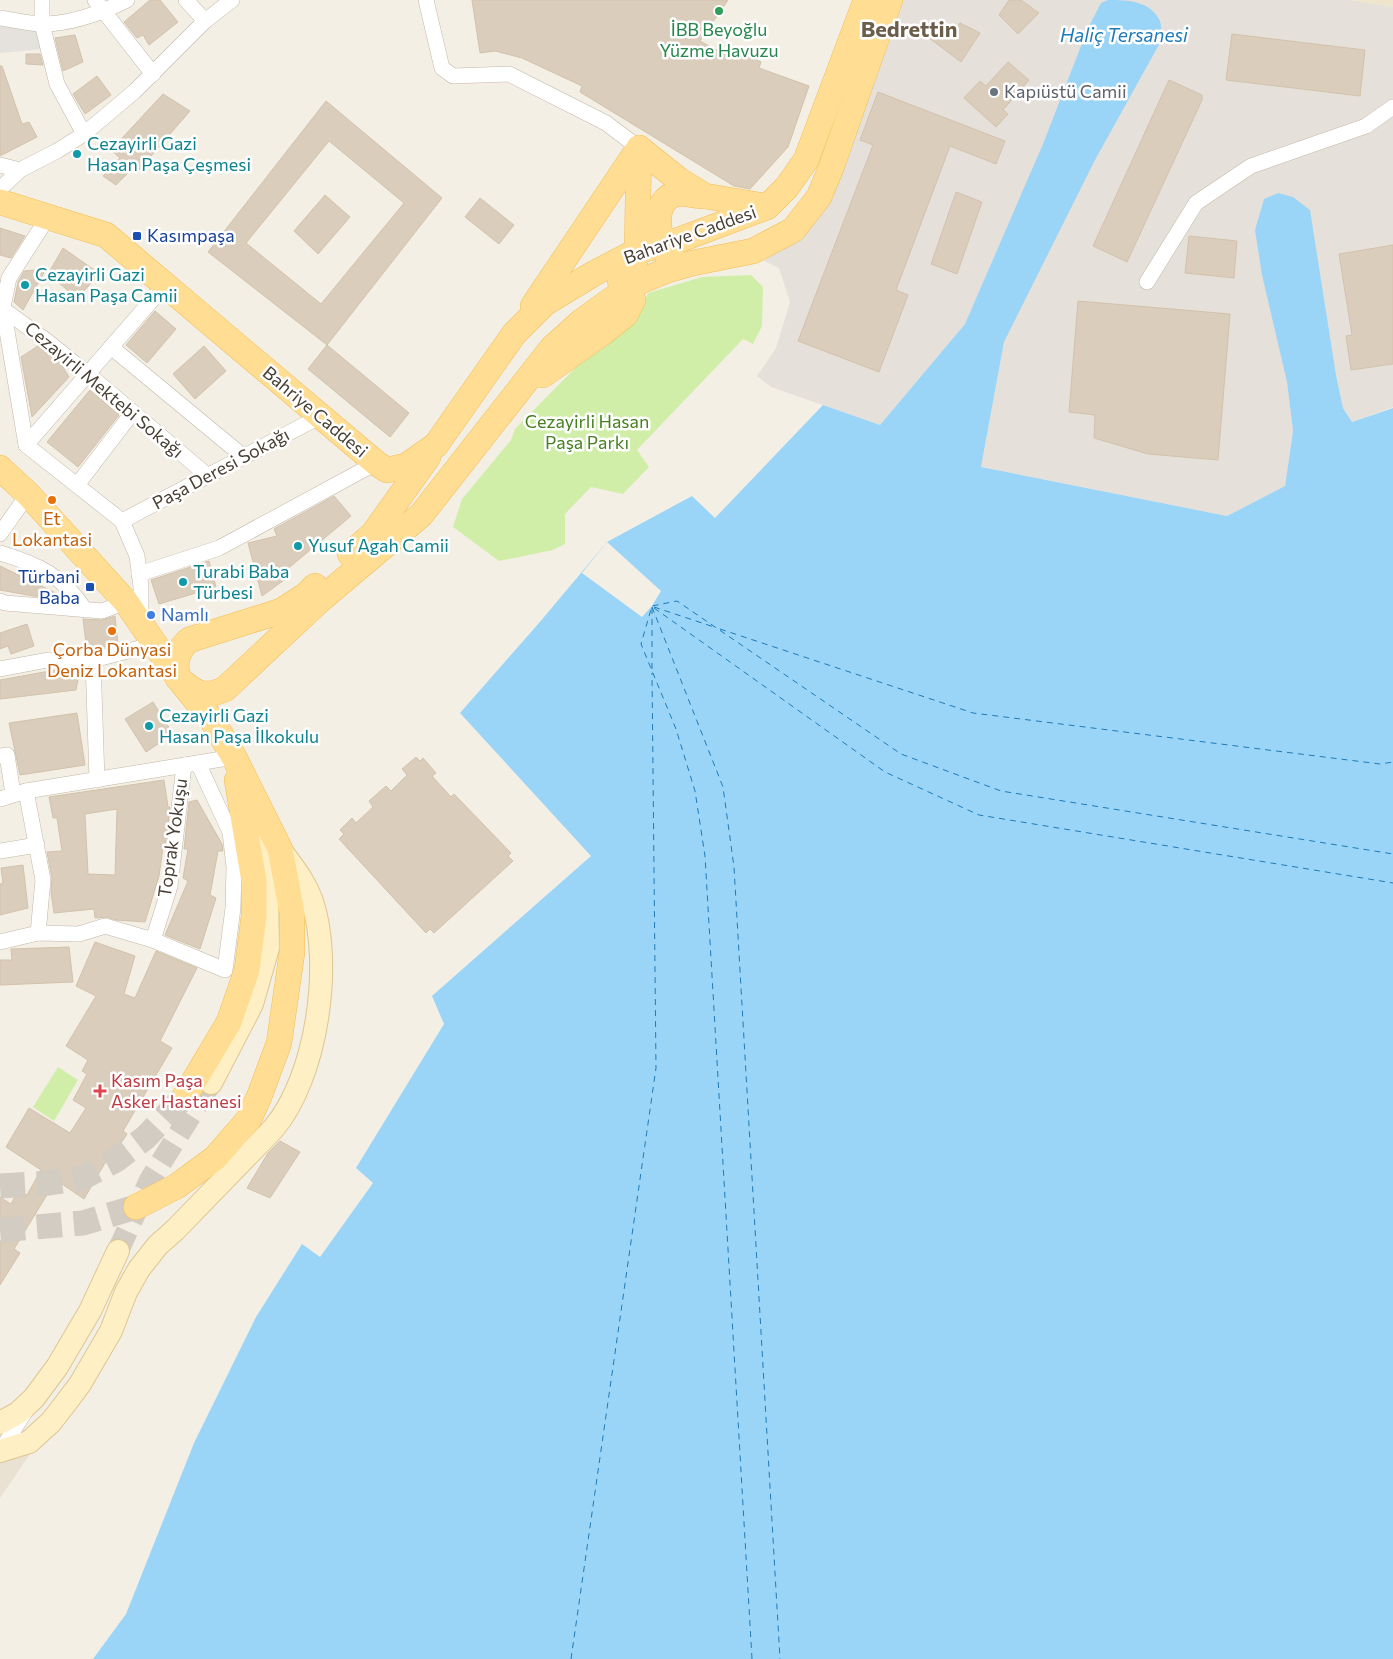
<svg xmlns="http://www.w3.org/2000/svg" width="1393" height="1659" viewBox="0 0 1393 1659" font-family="Commissioner,sans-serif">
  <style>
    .residential { fill: #e9e1d2 }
    .industrial { fill: #e6e0da }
    .education { fill: #efe5cd }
    .green { fill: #d1eea9 }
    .parking { fill: #e5e2de }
    .water { fill: #9ad5f8 }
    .pier { fill: #f4efe5 }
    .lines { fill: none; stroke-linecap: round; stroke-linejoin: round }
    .ferry { stroke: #1f7bb7; stroke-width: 1; stroke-dasharray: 6 5; stroke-linecap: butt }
    .building { fill: #dacdbc; stroke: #d3c2ab; fill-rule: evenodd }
    .secondary-tunnel { stroke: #d2ccc2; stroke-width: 22; stroke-dasharray: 22 11; stroke-linecap: butt }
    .primary-tunnel { stroke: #d2ccc2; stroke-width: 25; stroke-dasharray: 25 12; stroke-linecap: butt }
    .street-casing { stroke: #c1b7a6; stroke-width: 16 }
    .secondary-casing { stroke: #ddc691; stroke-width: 24 }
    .primary-casing { stroke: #f1be56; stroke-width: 26 }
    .street { stroke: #fff; stroke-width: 15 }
    .secondary { stroke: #ffefc4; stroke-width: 22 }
    .primary { stroke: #ffdd93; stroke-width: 25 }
    .leisure-dot { fill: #2e9e5b; stroke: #fff; stroke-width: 2 }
    .worship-dot { fill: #6b7280; stroke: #fff; stroke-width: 2 }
    .culture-dot { fill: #0f9aa8; stroke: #fff; stroke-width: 2 }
    .transit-dot { fill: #1a4fb4; stroke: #fff; stroke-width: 2 }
    .food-dot { fill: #e8710a; stroke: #fff; stroke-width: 2 }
    .shop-dot { fill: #3f7fe0; stroke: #fff; stroke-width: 2 }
    .health-dot { fill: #e0444e; stroke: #fff; stroke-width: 2 }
    .labels { text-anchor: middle; stroke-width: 5; stroke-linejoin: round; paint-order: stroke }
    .leisure-label { font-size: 18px; fill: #27864d; stroke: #fff }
    .worship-label { font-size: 18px; fill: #5b616d; stroke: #fff; text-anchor: start }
    .culture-label { font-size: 18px; fill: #0d838f; stroke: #fff; text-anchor: start }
    .street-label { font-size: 18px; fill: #483f34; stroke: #fff }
    .transit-label { font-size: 18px; fill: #164399; stroke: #fff; text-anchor: start }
    .park-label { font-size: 18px; fill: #478020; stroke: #fff }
    .food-label { font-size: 18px; fill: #c56008; stroke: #fff }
    .shop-label { font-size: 18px; fill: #366cbe; stroke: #fff; text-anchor: start }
    .health-label { font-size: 18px; fill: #be3a42; stroke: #fff; text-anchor: start }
    .water-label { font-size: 19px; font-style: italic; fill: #1f7bb7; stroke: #fff }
    .district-label { font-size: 22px; font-weight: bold; fill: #6c5d4a; stroke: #fff }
  </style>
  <rect width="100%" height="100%" fill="#f4efe5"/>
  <path class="residential" d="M35,1447L0,1498V1455Z"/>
  <path class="industrial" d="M903,0H1351L1393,7V407L1352,422L1343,408L1336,375L1287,382L1293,431L1285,486L1227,516L981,467L1004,342L965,324L880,425L771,387L757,376L776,348L790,302L779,268L764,261L790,240L822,196Z"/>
  <path class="education" d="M1351,0H1393V7Z"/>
  <g class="green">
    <path d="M751,275L763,287L762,326L753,344L743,339L637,450L649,467L623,494L591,487L565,514V544L553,550L499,561L453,527L462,499L511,440L515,429L584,359L640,313L648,293L702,277Z"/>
    <path d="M58,1067L78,1080L54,1121L33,1107Z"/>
  </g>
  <path class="parking" d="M0,23L36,27L44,49L0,53Z"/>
  <path class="water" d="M1108,0C1128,0 1151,1 1160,21C1162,27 1161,35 1161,41L1095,160L1004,342L981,467L1227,516L1285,486L1293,431L1287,382L1262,275L1255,230L1264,199L1278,193L1293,197L1310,210L1336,375L1343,408L1352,422L1393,408V1659H93L126,1614L194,1443L256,1317L302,1244L320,1257L373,1183L356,1168L444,1024L432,996L591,856L460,713L539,623L607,542L692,496L715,518L823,405L880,425L965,324L1043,144L1088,28L1101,3Z"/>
  <path class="pier" d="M607,542L661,591L652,606L642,617L582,573Z"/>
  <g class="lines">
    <g class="ferry">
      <path d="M652,607L723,787L734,867L780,1659"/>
      <path d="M654,607L714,627"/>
      <path d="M652,608V669"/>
      <path d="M654,608L885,772L979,815L1393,883"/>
      <path d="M720,629L973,713L1380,764L1393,762"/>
      <path d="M571,1659L656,1068L652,673"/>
      <path d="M752,1659L705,856L695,791L676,729L641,644L652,606L677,601L901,754L1001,791L1393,854"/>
    </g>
  </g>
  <g class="building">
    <path d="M150,0H160L178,22L149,45L143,35L137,38L124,22Z"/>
    <path d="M472,0H728L700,41L726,55L731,46L761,62L759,68L809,86L788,147L750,189L734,186L580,92L582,86L522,58L495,51L480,53Z"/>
    <path d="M1009,0H1021L1039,13L1018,34L999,15Z"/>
    <path d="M960,23L980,33L961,62L929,38L940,27L950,35Z"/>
    <path d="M1232,34L1365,50L1360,96L1226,80Z"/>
    <path d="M75,35L83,62L63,71L55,38Z"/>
    <path d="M26,54H40L43,65L26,64Z"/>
    <path d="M1008,62L1029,80L1003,110L1008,114L996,127L964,98L980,81L986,86Z"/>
    <path d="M0,66H2L22,124L29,122L37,137L0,156Z"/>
    <path d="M97,76L111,95L85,114L73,94Z"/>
    <path d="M1169,80L1202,95V100L1127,262L1093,246Z"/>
    <path d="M878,92L1005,141L996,164L950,146L896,290L908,295L879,372L798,341L873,145L860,140Z"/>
    <path d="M163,94L190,111L138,171L133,168L116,185L103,176L120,158L111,150Z"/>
    <path d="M326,101L442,198L327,345L208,252ZM329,141L404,203L321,304L246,243Z"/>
    <path d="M956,192L982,202L957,274L931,264Z"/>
    <path d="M325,195L350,217L318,254L294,231Z"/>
    <path d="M480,198L514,225L499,244L465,217Z"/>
    <path d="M0,228L25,236L11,258L0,255Z"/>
    <path d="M1189,236L1237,241L1234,278L1185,273Z"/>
    <path d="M1393,245V364L1351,370L1346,336L1352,335L1339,254Z"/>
    <path d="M63,248L100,274L77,298L48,274Z"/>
    <path d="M46,269L23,310L14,302L18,282L24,271Z"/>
    <path d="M1078,301L1230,314L1218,460L1148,454L1094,438L1095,415L1069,412Z"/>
    <path d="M155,311L176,329L147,363L126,345Z"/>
    <path d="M327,345L409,413L390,437L308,369Z"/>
    <path d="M38,346L61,364L69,377L32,417L21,357Z"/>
    <path d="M204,346L226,371L195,399L173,374Z"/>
    <path d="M90,390L119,415L78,467L47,442Z"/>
    <path d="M334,496L351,516L285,571L287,578L262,596L248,543L277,536L274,529Z"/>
    <path d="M209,561L216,587L159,604L151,580Z"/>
    <path d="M0,566L62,596L65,598L33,596L0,590Z"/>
    <path d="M115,616L118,644L87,651L83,619L102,620Z"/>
    <path d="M27,624L34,646L11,654L8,646L0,649V633Z"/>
    <path d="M61,669H80L76,690L0,699V680Z"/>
    <path d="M153,702L173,734L146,752L125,719Z"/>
    <path d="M77,713L85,765L20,775L9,723Z"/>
    <path d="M416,757L420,761L423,758L436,773L432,776L451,797L454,794L511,853L508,856L513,861L434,933L430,929L426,933L339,839L344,834L340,830L352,818L356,823L373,807L369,801L386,786L391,791L407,775L402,769Z"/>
    <path d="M164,780L168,807H170L165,847H163L159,876L145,922L116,920L107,917L95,918L94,909L54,913L51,892L52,878L47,852L62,851L57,818H53L49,797ZM117,809L115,875L88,874L85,814Z"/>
    <path d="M197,800L222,844L223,851H218L210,895L216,898L200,949L165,935L188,881L183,878L188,849H184L189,802Z"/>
    <path d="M23,865L28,908L0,915V884L3,883L1,868Z"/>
    <path d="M95,942L135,956L124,994L135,998L156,951L197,968L160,1041L172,1048L123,1131L127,1134L119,1146L116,1144L84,1199L56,1180L14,1249L20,1253L0,1285V1242L10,1226L0,1220V1197L11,1204L18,1191L27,1195L41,1170L6,1147L29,1108L70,1133L86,1108L73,1100L87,1074L82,1071L88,1060L66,1046L96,996L76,986Z"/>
    <path d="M69,947L73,982L0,985V960H12L11,949Z"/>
    <path d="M280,1141L300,1152L270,1198L247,1188L268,1153Z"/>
  </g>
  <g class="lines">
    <path class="secondary-tunnel" d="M118,1251L150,1180L211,1083"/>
    <g class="primary-tunnel">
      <path d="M0,1186L49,1183L82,1178L116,1160L146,1137L185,1096"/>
      <path d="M0,1230L83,1223L136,1207"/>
    </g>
    <g class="street-casing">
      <g id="street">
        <path d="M42,0V24L57,84L84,134"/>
        <path d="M95,0L153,74"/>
        <path d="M186,0L205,21"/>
        <path d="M426,0L442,68L453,76L509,74L606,123L639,148"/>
        <path d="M0,18C14,20 29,24 42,24C72,24 101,13 127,0"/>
        <path d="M0,165L20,170"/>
        <path d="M0,189L20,170L57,151L84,134L135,91L205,21L232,0"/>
        <path d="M48,217L9,278L3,307L26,445L122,521L137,556L141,587V622"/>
        <path d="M1147,282L1196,203L1251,166L1366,126L1393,107"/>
        <path d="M0,307L47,341L88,374L208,476"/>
        <path d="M111,347L244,457"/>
        <path d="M26,445L165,285"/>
        <path d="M77,485L133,412"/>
        <path d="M122,521L321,416"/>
        <path d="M0,534L28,494"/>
        <path d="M0,553C37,564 64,576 85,610"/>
        <path d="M139,574L219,548L376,463"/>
        <path d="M0,601L5,603L102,611L126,602"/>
        <path d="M93,660L97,780"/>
        <path d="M0,669L48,660H93L155,644"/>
        <path d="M0,756L7,755L13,794"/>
        <path d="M26,791L43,880L38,933"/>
        <path d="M0,799L26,791L234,757"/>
        <path d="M0,851L37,845"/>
        <path d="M153,940L170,886L184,765"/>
        <path d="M0,942L38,933L79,934L105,926L153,940L225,970L233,908L234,867L230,832L198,763"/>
        <path d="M0,1452L26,1410"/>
      </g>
    </g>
    <g class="secondary-casing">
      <g id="secondary">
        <path d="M211,1083L252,1004L268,948L267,889L262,853L251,824"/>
        <path d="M0,1423L18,1413L34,1398L57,1367L90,1311L118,1251"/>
        <path d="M0,1451L29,1442L51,1422L65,1404L80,1384L111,1331L126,1292L139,1269L158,1245L175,1230L273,1129C317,1078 333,964 312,901C305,881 292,866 280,849"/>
      </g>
    </g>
    <g class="primary-casing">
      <g id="primary">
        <path d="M639,148L679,180L705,196L765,206"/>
        <path d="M0,202L106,235L376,463L387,470L406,466L436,445L514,334L545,303L593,274L637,251L671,243L767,207L787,187L806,160L866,0"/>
        <path d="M672,256L667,255C659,238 650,200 676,194C684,192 694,196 703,196"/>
        <path d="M634,266L637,251L639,148"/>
        <path d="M533,306L639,148"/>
        <path d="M543,375L601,334L625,315L633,300L628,288L620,281"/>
        <path d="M0,468L28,494L126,602L178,678L212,720L234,757L280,849L292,913V953L279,1043L259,1097L249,1119L215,1158L177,1186L136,1207"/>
        <path d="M350,554L373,534L428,457"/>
        <path d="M178,678C195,693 203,699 225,689L319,601L421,515L552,348L582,321L628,288L641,281L668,270L693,263L753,251L793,230L819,197L831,168L890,0"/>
        <path d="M178,678C174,663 177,651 189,640L281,611L306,595L315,586"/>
        <path d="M185,1096L229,1022L247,970L254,916V881L237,780"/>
      </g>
    </g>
    <use href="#street" class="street"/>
    <use href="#secondary" class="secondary"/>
    <use href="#primary" class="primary"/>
  </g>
  <circle class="leisure-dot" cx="719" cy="11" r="5"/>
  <circle class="worship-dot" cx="994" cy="92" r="5"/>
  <g class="culture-dot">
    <circle cx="77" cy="154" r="5"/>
    <circle cx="25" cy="285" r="5"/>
    <circle cx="298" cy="546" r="5"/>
    <circle cx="183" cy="582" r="5"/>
    <circle cx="149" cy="726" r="5"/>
  </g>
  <g class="transit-dot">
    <rect x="132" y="231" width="10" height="10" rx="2.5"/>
    <rect x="85" y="582" width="10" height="10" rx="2.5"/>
  </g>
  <g class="food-dot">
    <circle cx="52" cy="500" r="5"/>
    <circle cx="112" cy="631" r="5"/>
  </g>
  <circle class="shop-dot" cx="151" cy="615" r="5"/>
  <path class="health-dot" d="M97.5 1083.5h5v5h5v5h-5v5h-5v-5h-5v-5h5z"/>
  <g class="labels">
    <g class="leisure-label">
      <text x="719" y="36">İBB Beyoğlu<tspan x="719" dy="21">Yüzme Havuzu</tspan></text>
    </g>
    <g class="worship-label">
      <text x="1004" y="98">Kapıüstü Camii</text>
    </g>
    <g class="culture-label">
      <text x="87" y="150">Cezayirli Gazi<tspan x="87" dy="21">Hasan Paşa Çeşmesi</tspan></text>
      <text x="35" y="281">Cezayirli Gazi<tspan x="35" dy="21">Hasan Paşa Camii</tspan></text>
      <text x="308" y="552">Yusuf Agah Camii</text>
      <text x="193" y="578">Turabi Baba<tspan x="193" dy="21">Türbesi</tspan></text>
      <text x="159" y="722">Cezayirli Gazi<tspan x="159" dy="21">Hasan Paşa İlkokulu</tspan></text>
    </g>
    <g class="street-label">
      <text transform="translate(690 235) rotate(-20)" y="6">Bahariye Caddesi</text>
      <text transform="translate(104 390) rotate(40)" y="6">Cezayirli Mektebi Sokağı</text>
      <text transform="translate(315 412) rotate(40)" y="6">Bahriye Caddesi</text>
      <text transform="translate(221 469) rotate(-28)" y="6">Paşa Deresi Sokağı</text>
      <text transform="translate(173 838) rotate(-82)" y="6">Toprak Yokuşu</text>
    </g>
    <g class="transit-label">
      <text x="147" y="242">Kasımpaşa</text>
      <text x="80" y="583" text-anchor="end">Türbani<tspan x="80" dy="21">Baba</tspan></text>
    </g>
    <g class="park-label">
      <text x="587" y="428">Cezayirli Hasan<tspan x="587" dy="21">Paşa Parkı</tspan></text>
    </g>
    <g class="food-label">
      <text x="52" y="525">Et<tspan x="52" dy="21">Lokantasi</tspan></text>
      <text x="112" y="656">Çorba Dünyasi<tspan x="112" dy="21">Deniz Lokantasi</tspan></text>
    </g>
    <g class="shop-label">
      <text x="161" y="621">Namlı</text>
    </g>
    <g class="health-label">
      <text x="111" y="1087">Kasım Paşa<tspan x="111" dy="21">Asker Hastanesi</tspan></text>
    </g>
    <g class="water-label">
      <text x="1124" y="42">Haliç Tersanesi</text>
    </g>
    <g class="district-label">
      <text x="909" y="37">Bedrettin</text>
    </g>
  </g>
</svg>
